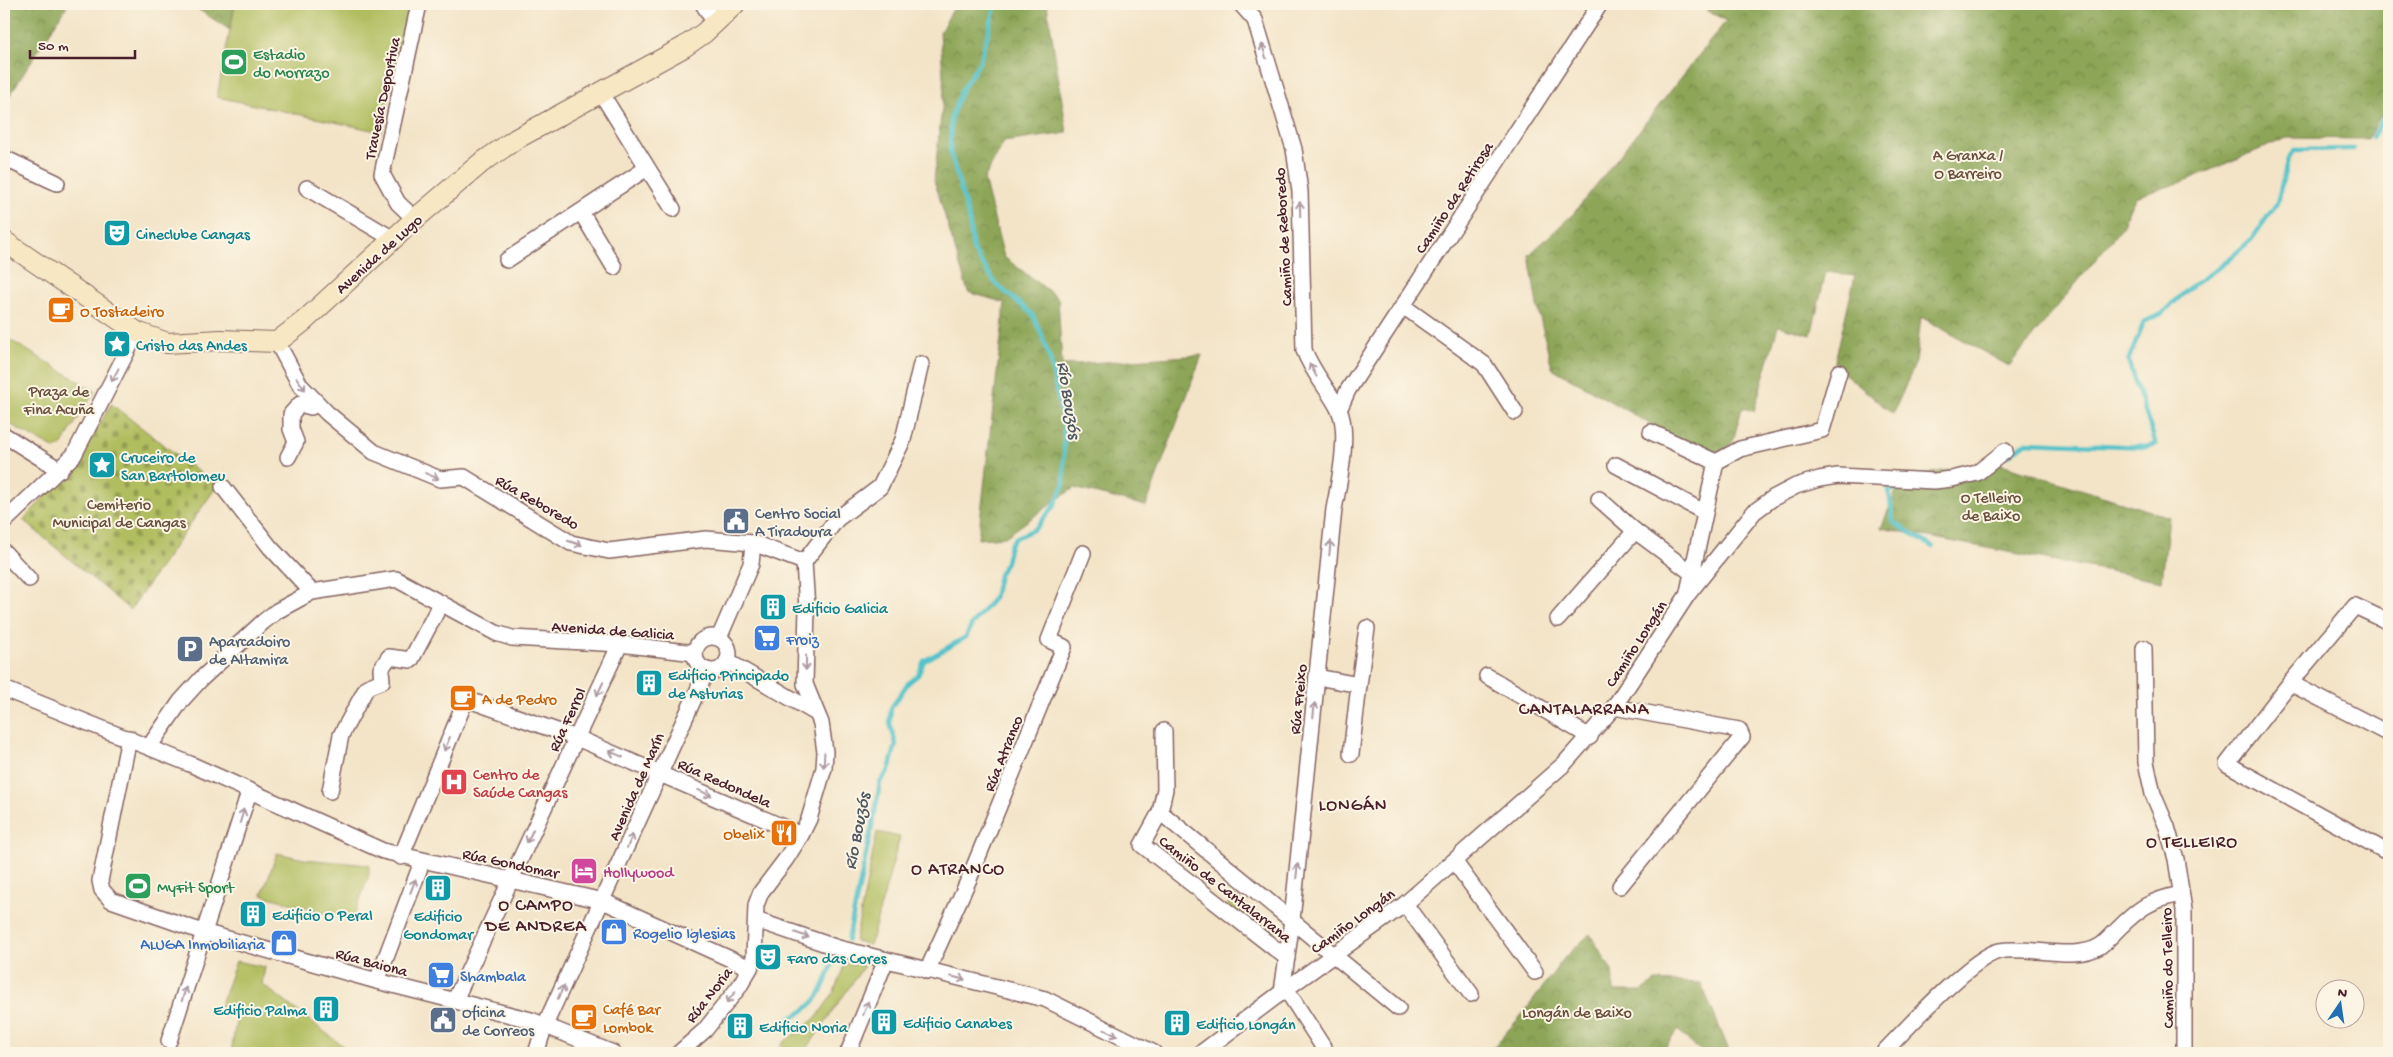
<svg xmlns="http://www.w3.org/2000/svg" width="2393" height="1057" viewBox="0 0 2393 1057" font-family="'Gochi Hand',sans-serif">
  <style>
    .green { fill: #b1be60; stroke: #7e6e46 }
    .forest { fill: url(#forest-crowns); stroke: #6b6240 }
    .cemetery { fill: url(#cemetery-stones); stroke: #7e6e46 }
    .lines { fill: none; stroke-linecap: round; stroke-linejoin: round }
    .stream { stroke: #54c2c9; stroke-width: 4.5 }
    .street-casing { stroke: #856462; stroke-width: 18 }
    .secondary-casing { stroke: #856462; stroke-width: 22 }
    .street { stroke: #fff; stroke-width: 15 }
    .secondary { stroke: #f7e8c3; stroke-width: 20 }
    .oneway { stroke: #ae9aa0 }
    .labels { text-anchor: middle; stroke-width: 4; stroke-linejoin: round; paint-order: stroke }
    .leisure-label { font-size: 16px; fill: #27864d; stroke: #fcf5e5; text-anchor: start }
    .street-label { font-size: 16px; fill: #4a1f2b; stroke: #fcf5e5 }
    .park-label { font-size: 16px; fill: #694f3b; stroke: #fcf5e5 }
    .culture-label { font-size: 16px; fill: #0d838f; stroke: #fcf5e5; text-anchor: start }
    .food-label { font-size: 16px; fill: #c56008; stroke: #fcf5e5; text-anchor: start }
    .service-label { font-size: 16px; fill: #4e5e75; stroke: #fcf5e5; text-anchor: start }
    .shop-label { font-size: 16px; fill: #366cbe; stroke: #fcf5e5; text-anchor: start }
    .health-label { font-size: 16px; fill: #be3a42; stroke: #fcf5e5; text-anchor: start }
    .hotel-label { font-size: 16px; fill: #b23c85; stroke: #fcf5e5; text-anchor: start }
    .water-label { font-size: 18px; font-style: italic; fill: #4e5862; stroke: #fcf5e5 }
    .neighbourhood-label { font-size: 18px; letter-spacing: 1px; fill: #4a1f2b; stroke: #fcf5e5 }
  </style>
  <defs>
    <pattern id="forest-crowns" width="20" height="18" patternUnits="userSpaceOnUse" patternTransform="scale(1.25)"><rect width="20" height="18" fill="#8ca556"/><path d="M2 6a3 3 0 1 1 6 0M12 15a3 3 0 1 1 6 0" fill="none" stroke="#748647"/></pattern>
    <pattern id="cemetery-stones" width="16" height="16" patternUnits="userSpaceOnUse" patternTransform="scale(1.25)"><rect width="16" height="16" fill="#b1be60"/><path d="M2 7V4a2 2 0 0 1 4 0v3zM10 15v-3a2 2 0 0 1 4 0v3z" fill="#929a4f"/></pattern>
  </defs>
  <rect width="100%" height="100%" fill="#fcf5e5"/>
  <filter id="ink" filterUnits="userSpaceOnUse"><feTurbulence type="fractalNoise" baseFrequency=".02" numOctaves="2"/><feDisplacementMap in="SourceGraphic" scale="10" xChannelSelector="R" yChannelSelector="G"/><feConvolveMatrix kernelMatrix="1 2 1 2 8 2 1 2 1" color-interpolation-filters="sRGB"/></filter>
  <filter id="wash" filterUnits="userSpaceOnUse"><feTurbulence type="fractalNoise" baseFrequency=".0096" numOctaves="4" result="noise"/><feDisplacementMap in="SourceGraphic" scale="20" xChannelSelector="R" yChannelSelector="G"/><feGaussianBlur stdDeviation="1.12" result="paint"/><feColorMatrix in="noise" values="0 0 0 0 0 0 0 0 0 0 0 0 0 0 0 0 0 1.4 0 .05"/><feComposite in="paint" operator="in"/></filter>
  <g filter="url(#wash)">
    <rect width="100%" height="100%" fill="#f3e4c8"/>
    <g class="green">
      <path d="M235,4H409L381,132L217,97Z"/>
      <path d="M10,340L95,391L61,446L55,449L4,421V352Z"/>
      <path d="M877,832L900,837L870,945L855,941Z"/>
      <path d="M277,853L304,859L369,865V875L352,921L262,895Z"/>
      <path d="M1234,895L1276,928L1277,939L1273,941L1227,906Z"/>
      <path d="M236,961L265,967L262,984L352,1053H231L237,1015L218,1012Z"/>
      <path d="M845,963L864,966L804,1053H789L780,1045L817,1017L834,992Z"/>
    </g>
    <g class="forest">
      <path d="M4,4H68L4,104Z"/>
      <path d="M190,4H235L230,30Z"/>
      <path d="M956,4H1047L1067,133L1004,142L984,179L1004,257L1058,298L1062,365L1202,355L1146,506L1074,488L1005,537L978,539L1005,303L968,292L934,180L944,90L940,32Z"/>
      <path d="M1696,4H2389V103L2367,139L2287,138L2182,182L2135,197L2122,227L2009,366L1921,317L1916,362L1893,414L1834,365L1855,276L1826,272L1811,335L1778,326L1754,411L1742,408L1733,441L1716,462L1552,368L1537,305L1529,255L1574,213L1726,21Z"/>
      <path d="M1992,461L2169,517L2162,581L1881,528L1901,479Z"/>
      <path d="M1590,934L1612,971L1614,991H1642L1655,981L1701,983L1730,1053C1699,1053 1699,1052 1678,1030L1661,1053H1488L1526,1010L1565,957Z"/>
    </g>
    <path class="cemetery" d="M111,404L217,486L130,610L23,520L80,459Z"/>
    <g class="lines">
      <g class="stream">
        <path d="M2372,137L2389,110"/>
        <path d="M2008,456L2027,442L2146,447L2156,444L2128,361L2144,322L2161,314L2193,285L2220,267L2252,239L2277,203L2288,159L2294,150L2353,149"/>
        <path d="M1908,486L1889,491L1893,522L1933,547"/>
        <path d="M848,940L875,812L880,782L889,770L896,744L890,723L891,708L908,683L918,675L924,661L966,637L972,624L994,598L999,575L1006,562L1010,545L1015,538L1035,529L1054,506L1064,485V429L1050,359L1041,333L1032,314L996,284L973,250L969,219L950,151L951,118L961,91L980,61L996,4"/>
        <path d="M772,1029C818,1003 817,1006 835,956"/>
      </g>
    </g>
  </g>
  <g filter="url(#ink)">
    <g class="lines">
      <g class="street-casing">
        <g id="street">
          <path d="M703,4L715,23"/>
          <path d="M1241,4L1255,20L1294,149L1300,191L1304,350C1313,374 1328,388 1339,410C1350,432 1339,484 1334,509L1292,920L1282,992"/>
          <path d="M601,93L673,209"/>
          <path d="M4,158L57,183"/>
          <path d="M307,188L393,239"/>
          <path d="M581,212L614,267"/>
          <path d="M415,219L398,203L382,174L419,4"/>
          <path d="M507,260L647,168"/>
          <path d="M1403,306L1484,364L1515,412"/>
          <path d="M277,342L300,385L327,413L374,452L440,479L464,477L571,543L609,551L706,539L753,543L804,562"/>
          <path d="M1339,410L1348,390L1600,4"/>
          <path d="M1651,432L1716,462"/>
          <path d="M4,435L60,470"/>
          <path d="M288,457L296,442L291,429V414L300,404L311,407L317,403"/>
          <path d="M1616,465L1704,512"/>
          <path d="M223,487L270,547L312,592"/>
          <path d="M1599,499L1635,531"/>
          <path d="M4,522L74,455L137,332"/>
          <path d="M4,552L29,579"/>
          <path d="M804,562L837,519L880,487L903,440L921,364"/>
          <path d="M1688,592L1716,462L1740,449L1822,430L1839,372"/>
          <path d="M1558,619L1635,531L1692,573"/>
          <path d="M2389,622L2355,606L2290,683L2227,764L2389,853"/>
          <circle cx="712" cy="654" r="17"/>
          <path d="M719,638L751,564L753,543"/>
          <path d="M2144,648L2146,762L2153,794L2167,827L2176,859L2184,910V1053"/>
          <path d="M727,661L816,713"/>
          <path d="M1487,676L1590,737"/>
          <path d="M1317,677L1359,685L1351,754"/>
          <path d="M2290,683L2389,734"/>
          <path d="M1359,685L1367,628"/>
          <path d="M4,689L190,764L383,851L603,901L750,968"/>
          <path d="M1614,707L1739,730L1742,737L1620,886"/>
          <path d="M1164,731L1165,789L1160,812L1142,845L1287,958"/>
          <path d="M129,738L100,881L102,890L111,900L203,932L377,981L531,1020L613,1053"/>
          <path d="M149,747L181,701L201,679L263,622L277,611L312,592L396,579L496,633L512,638L620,644L695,653"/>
          <path d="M330,791L341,735L367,687L382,681L381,669L389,657L411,660L441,603"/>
          <path d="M1160,812L1398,1008"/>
          <path d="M401,857L466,699L577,738L801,835"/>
          <path d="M1454,861L1535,972"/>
          <path d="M1405,904L1471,994"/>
          <path d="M756,920L838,948L1045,999L1154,1053"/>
          <path d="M927,971L969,879L1064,647L1049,640L1083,553"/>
          <path d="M377,981L422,862"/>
          <path d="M1286,989L1327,1053"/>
          <path d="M455,1000L620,644"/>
          <path d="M169,1041L249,792"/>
          <path d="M536,1053L545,1025L707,670"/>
          <path d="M679,1053L705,1030L739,987L750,968L754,957L756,905L761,892L786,859L801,835L809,819L824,768L825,752L821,723L805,684L807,608L804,562"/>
          <path d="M848,1053L886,960"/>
          <path d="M1201,1053L1286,989L1405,904L1564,764L1614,707L1688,594L1754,512L1773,498L1796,486L1819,479L1838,476L1934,481L1952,479L1977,473L2005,451"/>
          <path d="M1883,1053C1904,1031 1972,957 1999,951C2029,945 2074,962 2100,946C2106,942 2112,935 2117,930C2139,908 2150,900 2181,894"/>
        </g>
      </g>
      <g class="secondary-casing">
        <path id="secondary" d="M4,241L137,332L167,343L221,340L277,342L304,321L415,219L481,163L516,139L684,47L704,33L735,4"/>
      </g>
      <use href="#street" class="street"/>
      <use href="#secondary" class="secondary"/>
    </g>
    <defs><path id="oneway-shaft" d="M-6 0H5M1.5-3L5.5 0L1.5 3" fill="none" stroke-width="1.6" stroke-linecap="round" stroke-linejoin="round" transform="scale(1.25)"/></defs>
    <g class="oneway">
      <use href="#oneway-shaft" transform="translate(1264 51) rotate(-107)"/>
      <use href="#oneway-shaft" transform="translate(1300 209) rotate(-92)"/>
      <use href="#oneway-shaft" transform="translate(1313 370) rotate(-118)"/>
      <use href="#oneway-shaft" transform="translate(115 375) rotate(118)"/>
      <use href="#oneway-shaft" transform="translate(301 384) rotate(54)"/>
      <use href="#oneway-shaft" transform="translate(432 476) rotate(23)"/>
      <use href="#oneway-shaft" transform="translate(575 543) rotate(18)"/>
      <use href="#oneway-shaft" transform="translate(1330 548) rotate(-84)"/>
      <use href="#oneway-shaft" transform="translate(806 663) rotate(91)"/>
      <use href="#oneway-shaft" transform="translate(600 689) rotate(115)"/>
      <use href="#oneway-shaft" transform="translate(1314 710) rotate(-84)"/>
      <use href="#oneway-shaft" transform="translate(447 744) rotate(112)"/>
      <use href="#oneway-shaft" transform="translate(616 754) rotate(-157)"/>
      <use href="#oneway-shaft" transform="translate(824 760) rotate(93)"/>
      <use href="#oneway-shaft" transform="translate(705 793) rotate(24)"/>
      <use href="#oneway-shaft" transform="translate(242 816) rotate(-73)"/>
      <use href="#oneway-shaft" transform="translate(530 836) rotate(115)"/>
      <use href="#oneway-shaft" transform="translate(630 841) rotate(-66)"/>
      <use href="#oneway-shaft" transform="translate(1297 871) rotate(-84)"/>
      <use href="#oneway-shaft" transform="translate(413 886) rotate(-69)"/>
      <use href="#oneway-shaft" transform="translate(802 935) rotate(19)"/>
      <use href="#oneway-shaft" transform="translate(958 978) rotate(13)"/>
      <use href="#oneway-shaft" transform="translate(561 992) rotate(-65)"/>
      <use href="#oneway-shaft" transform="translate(184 994) rotate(-72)"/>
      <use href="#oneway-shaft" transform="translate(731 997) rotate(130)"/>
      <use href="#oneway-shaft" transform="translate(866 1008) rotate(-68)"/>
      <use href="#oneway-shaft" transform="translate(1111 1033) rotate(26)"/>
    </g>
  </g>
  <defs>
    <g id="stadium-square" transform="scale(1.4375)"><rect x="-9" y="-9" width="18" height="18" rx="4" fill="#2e9e5b" stroke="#fcf5e5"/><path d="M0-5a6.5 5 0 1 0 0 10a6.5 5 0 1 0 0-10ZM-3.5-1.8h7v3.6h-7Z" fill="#fff"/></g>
    <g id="theatre-square" transform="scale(1.4375)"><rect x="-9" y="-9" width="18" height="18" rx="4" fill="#0f9aa8" stroke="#fcf5e5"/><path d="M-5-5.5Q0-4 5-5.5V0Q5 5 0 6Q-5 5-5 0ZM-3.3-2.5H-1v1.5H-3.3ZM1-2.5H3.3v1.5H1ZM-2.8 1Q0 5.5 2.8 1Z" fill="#fff"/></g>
    <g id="cafe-square" transform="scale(1.4375)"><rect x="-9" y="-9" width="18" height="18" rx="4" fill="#e8710a" stroke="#fcf5e5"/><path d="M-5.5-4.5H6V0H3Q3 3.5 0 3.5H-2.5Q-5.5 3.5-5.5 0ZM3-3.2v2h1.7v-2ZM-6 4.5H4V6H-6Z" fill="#fff"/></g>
    <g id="sight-square" transform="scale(1.4375)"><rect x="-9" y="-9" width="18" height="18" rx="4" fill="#0f9aa8" stroke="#fcf5e5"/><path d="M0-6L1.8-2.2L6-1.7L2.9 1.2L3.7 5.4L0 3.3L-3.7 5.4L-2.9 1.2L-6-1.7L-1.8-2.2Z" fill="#fff"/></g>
    <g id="civic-square" transform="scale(1.4375)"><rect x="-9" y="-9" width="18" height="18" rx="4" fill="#5c6f8a" stroke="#fcf5e5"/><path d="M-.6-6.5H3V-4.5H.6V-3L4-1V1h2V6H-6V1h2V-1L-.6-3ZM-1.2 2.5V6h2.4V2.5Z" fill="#fff"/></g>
    <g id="building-square" transform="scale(1.4375)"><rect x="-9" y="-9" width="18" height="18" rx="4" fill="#0f9aa8" stroke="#fcf5e5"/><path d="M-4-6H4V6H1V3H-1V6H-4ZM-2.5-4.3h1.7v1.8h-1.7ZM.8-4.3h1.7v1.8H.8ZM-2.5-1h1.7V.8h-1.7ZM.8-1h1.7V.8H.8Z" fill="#fff"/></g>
    <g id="supermarket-square" transform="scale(1.4375)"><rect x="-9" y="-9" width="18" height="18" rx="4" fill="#3f7fe0" stroke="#fcf5e5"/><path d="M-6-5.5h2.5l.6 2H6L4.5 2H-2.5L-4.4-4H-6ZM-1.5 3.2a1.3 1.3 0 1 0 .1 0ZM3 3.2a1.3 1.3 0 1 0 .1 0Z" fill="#fff"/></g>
    <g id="parking-square" transform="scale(1.4375)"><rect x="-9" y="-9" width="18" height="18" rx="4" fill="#5c6f8a" stroke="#fcf5e5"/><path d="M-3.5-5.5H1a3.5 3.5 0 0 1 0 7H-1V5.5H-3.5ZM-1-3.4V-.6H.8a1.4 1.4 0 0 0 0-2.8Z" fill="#fff"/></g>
    <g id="hospital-square" transform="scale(1.4375)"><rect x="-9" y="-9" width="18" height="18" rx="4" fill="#e0444e" stroke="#fcf5e5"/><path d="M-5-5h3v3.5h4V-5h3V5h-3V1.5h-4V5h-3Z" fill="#fff"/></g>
    <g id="restaurant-square" transform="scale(1.4375)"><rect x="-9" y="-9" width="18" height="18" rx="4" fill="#e8710a" stroke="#fcf5e5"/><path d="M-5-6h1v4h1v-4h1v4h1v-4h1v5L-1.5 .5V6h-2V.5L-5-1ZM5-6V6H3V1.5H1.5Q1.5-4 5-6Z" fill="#fff"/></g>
    <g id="hotel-square" transform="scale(1.4375)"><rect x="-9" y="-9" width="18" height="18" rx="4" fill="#d1479c" stroke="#fcf5e5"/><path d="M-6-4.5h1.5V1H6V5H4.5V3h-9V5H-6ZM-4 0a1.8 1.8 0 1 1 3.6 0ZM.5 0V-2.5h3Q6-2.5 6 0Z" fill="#fff"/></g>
    <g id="shop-square" transform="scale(1.4375)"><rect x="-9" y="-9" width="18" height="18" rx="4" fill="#3f7fe0" stroke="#fcf5e5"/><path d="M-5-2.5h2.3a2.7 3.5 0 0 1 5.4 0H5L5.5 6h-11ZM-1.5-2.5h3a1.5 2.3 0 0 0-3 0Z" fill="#fff"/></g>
  </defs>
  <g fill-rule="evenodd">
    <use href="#stadium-square" x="234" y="62"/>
    <use href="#theatre-square" x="117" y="233"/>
    <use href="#cafe-square" x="61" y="310"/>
    <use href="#sight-square" x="117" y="344"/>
    <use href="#sight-square" x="102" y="465"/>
    <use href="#civic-square" x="736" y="521"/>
    <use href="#building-square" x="773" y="607"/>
    <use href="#supermarket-square" x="767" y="638"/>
    <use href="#parking-square" x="190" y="649"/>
    <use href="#building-square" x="649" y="683"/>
    <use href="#cafe-square" x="463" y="698"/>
    <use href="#hospital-square" x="454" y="782"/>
    <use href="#restaurant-square" x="784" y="833"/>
    <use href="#hotel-square" x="584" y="871"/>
    <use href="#stadium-square" x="138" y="886"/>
    <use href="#building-square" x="438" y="888"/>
    <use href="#building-square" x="253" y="914"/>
    <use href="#shop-square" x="614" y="932"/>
    <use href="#shop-square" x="284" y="943"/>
    <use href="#theatre-square" x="768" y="957"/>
    <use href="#supermarket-square" x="441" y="975"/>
    <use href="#building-square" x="326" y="1009"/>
    <use href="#cafe-square" x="584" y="1017"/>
    <use href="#civic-square" x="443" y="1020"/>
    <use href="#building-square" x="884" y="1022"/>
    <use href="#building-square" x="1177" y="1023"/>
    <use href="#building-square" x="740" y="1026"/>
  </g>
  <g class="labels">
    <g class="leisure-label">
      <text x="253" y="59">Estadio<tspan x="253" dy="18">do Morrazo</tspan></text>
      <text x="157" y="892">MyFit Sport</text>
    </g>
    <g class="street-label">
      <text transform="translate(381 98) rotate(-78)" y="6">Travesía Deportiva</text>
      <text transform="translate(1453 197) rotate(-57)" y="6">Camiño da Retirosa</text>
      <text transform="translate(1282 237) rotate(-93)" y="6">Camiño de Reboredo</text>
      <text transform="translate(378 253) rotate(-42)" y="6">Avenida de Lugo</text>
      <text transform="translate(538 501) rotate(30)" y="6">Rúa Reboredo</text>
      <text transform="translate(613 629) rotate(4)" y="6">Avenida de Galicia</text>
      <text transform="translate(1635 643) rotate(-57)" y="6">Camiño Longán</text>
      <text transform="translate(1297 699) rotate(-84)" y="6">Rúa Freixo</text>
      <text transform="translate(566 719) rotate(-65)" y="6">Rúa Ferrol</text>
      <text transform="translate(1002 753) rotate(-68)" y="6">Rúa Atranco</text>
      <text transform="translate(725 782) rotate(24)" y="6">Rúa Redondela</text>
      <text transform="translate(635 786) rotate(-66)" y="6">Avenida de Marín</text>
      <text transform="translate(511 862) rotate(12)" y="6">Rúa Gondomar</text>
      <text transform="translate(1226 888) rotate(38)" y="6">Camiño de Cantalarrana</text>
      <text transform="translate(1352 920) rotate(-36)" y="6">Camiño Longán</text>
      <text transform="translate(372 961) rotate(15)" y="6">Rúa Baiona</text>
      <text transform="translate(2166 968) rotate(-91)" y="6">Camiño do Telleiro</text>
      <text transform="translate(708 994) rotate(-52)" y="6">Rúa Noria</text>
    </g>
    <g class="park-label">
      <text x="1968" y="160">A Granxa /<tspan x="1968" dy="18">O Barreiro</tspan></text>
      <text x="59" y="396">Praza de<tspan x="59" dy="18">Fina Acuña</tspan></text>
      <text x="1991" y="502">O Telleiro<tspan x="1991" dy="18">de Baixo</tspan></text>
      <text x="119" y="509">Cemiterio<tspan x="119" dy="18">Municipal de Cangas</tspan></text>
      <text x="1577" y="1017">Longán de Baixo</text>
    </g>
    <g class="culture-label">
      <text x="136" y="239">Cineclube Cangas</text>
      <text x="136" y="350">Cristo das Andes</text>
      <text x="121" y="462">Cruceiro de<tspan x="121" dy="18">San Bartolomeu</tspan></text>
      <text x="792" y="613">Edificio Galicia</text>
      <text x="668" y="680">Edificio Principado<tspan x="668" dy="18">de Asturias</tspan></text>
      <text x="272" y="920">Edificio O Peral</text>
      <text x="438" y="921" text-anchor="middle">Edificio<tspan x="438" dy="18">Gondomar</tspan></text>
      <text x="787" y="963">Faro das Cores</text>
      <text x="307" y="1015" text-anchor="end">Edificio Palma</text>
      <text x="903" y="1028">Edificio Canabes</text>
      <text x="1196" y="1029">Edificio Longán</text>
      <text x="759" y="1032">Edificio Noria</text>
    </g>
    <g class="food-label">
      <text x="80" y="316">O Tostadeiro</text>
      <text x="482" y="704">A de Pedro</text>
      <text x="765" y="839" text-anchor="end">Obelix</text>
      <text x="603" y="1014">Café Bar<tspan x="603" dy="18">Lombok</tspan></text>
    </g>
    <g class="service-label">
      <text x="755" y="518">Centro Social<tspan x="755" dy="18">A Tiradoura</tspan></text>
      <text x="209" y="646">Aparcadoiro<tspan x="209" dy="18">de Altamira</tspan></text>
      <text x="462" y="1017">Oficina<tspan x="462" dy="18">de Correos</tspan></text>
    </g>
    <g class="shop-label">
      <text x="786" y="644">Froiz</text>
      <text x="633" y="938">Rogelio Iglesias</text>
      <text x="265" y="949" text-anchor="end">ALUGA Inmobiliaria</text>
      <text x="460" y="981">Shambala</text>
    </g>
    <g class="health-label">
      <text x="473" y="779">Centro de<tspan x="473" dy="18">Saúde Cangas</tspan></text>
    </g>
    <g class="hotel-label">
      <text x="603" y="877">Hollywood</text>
    </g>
    <g class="water-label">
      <text transform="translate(1070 400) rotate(81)" y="6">Río Bouzós</text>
      <text transform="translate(856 831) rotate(-79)" y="6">Río Bouzós</text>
    </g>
    <g class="neighbourhood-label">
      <text x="1584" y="714">CANTALARRANA</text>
      <text x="1353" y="810">LONGÁN</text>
      <text x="2192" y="847">O TELLEIRO</text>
      <text x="958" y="874">O ATRANCO</text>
      <text x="536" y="910">O CAMPO<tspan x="536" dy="21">DE ANDREA</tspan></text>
    </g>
  </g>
  <rect width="2393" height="1057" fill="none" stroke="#fcf5e5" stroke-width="20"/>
  <g transform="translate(2340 1004) rotate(13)"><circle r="24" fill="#fcf5e5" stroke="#b59f9b"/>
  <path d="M0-4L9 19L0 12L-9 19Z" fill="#1f6fb2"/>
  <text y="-8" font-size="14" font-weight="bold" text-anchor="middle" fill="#4a1f2b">N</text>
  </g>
  <path d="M30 50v8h105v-8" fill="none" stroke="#4a1f2b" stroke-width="2.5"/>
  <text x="38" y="50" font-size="15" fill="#4a1f2b" stroke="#fcf5e5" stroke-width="4" paint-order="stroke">50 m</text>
</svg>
